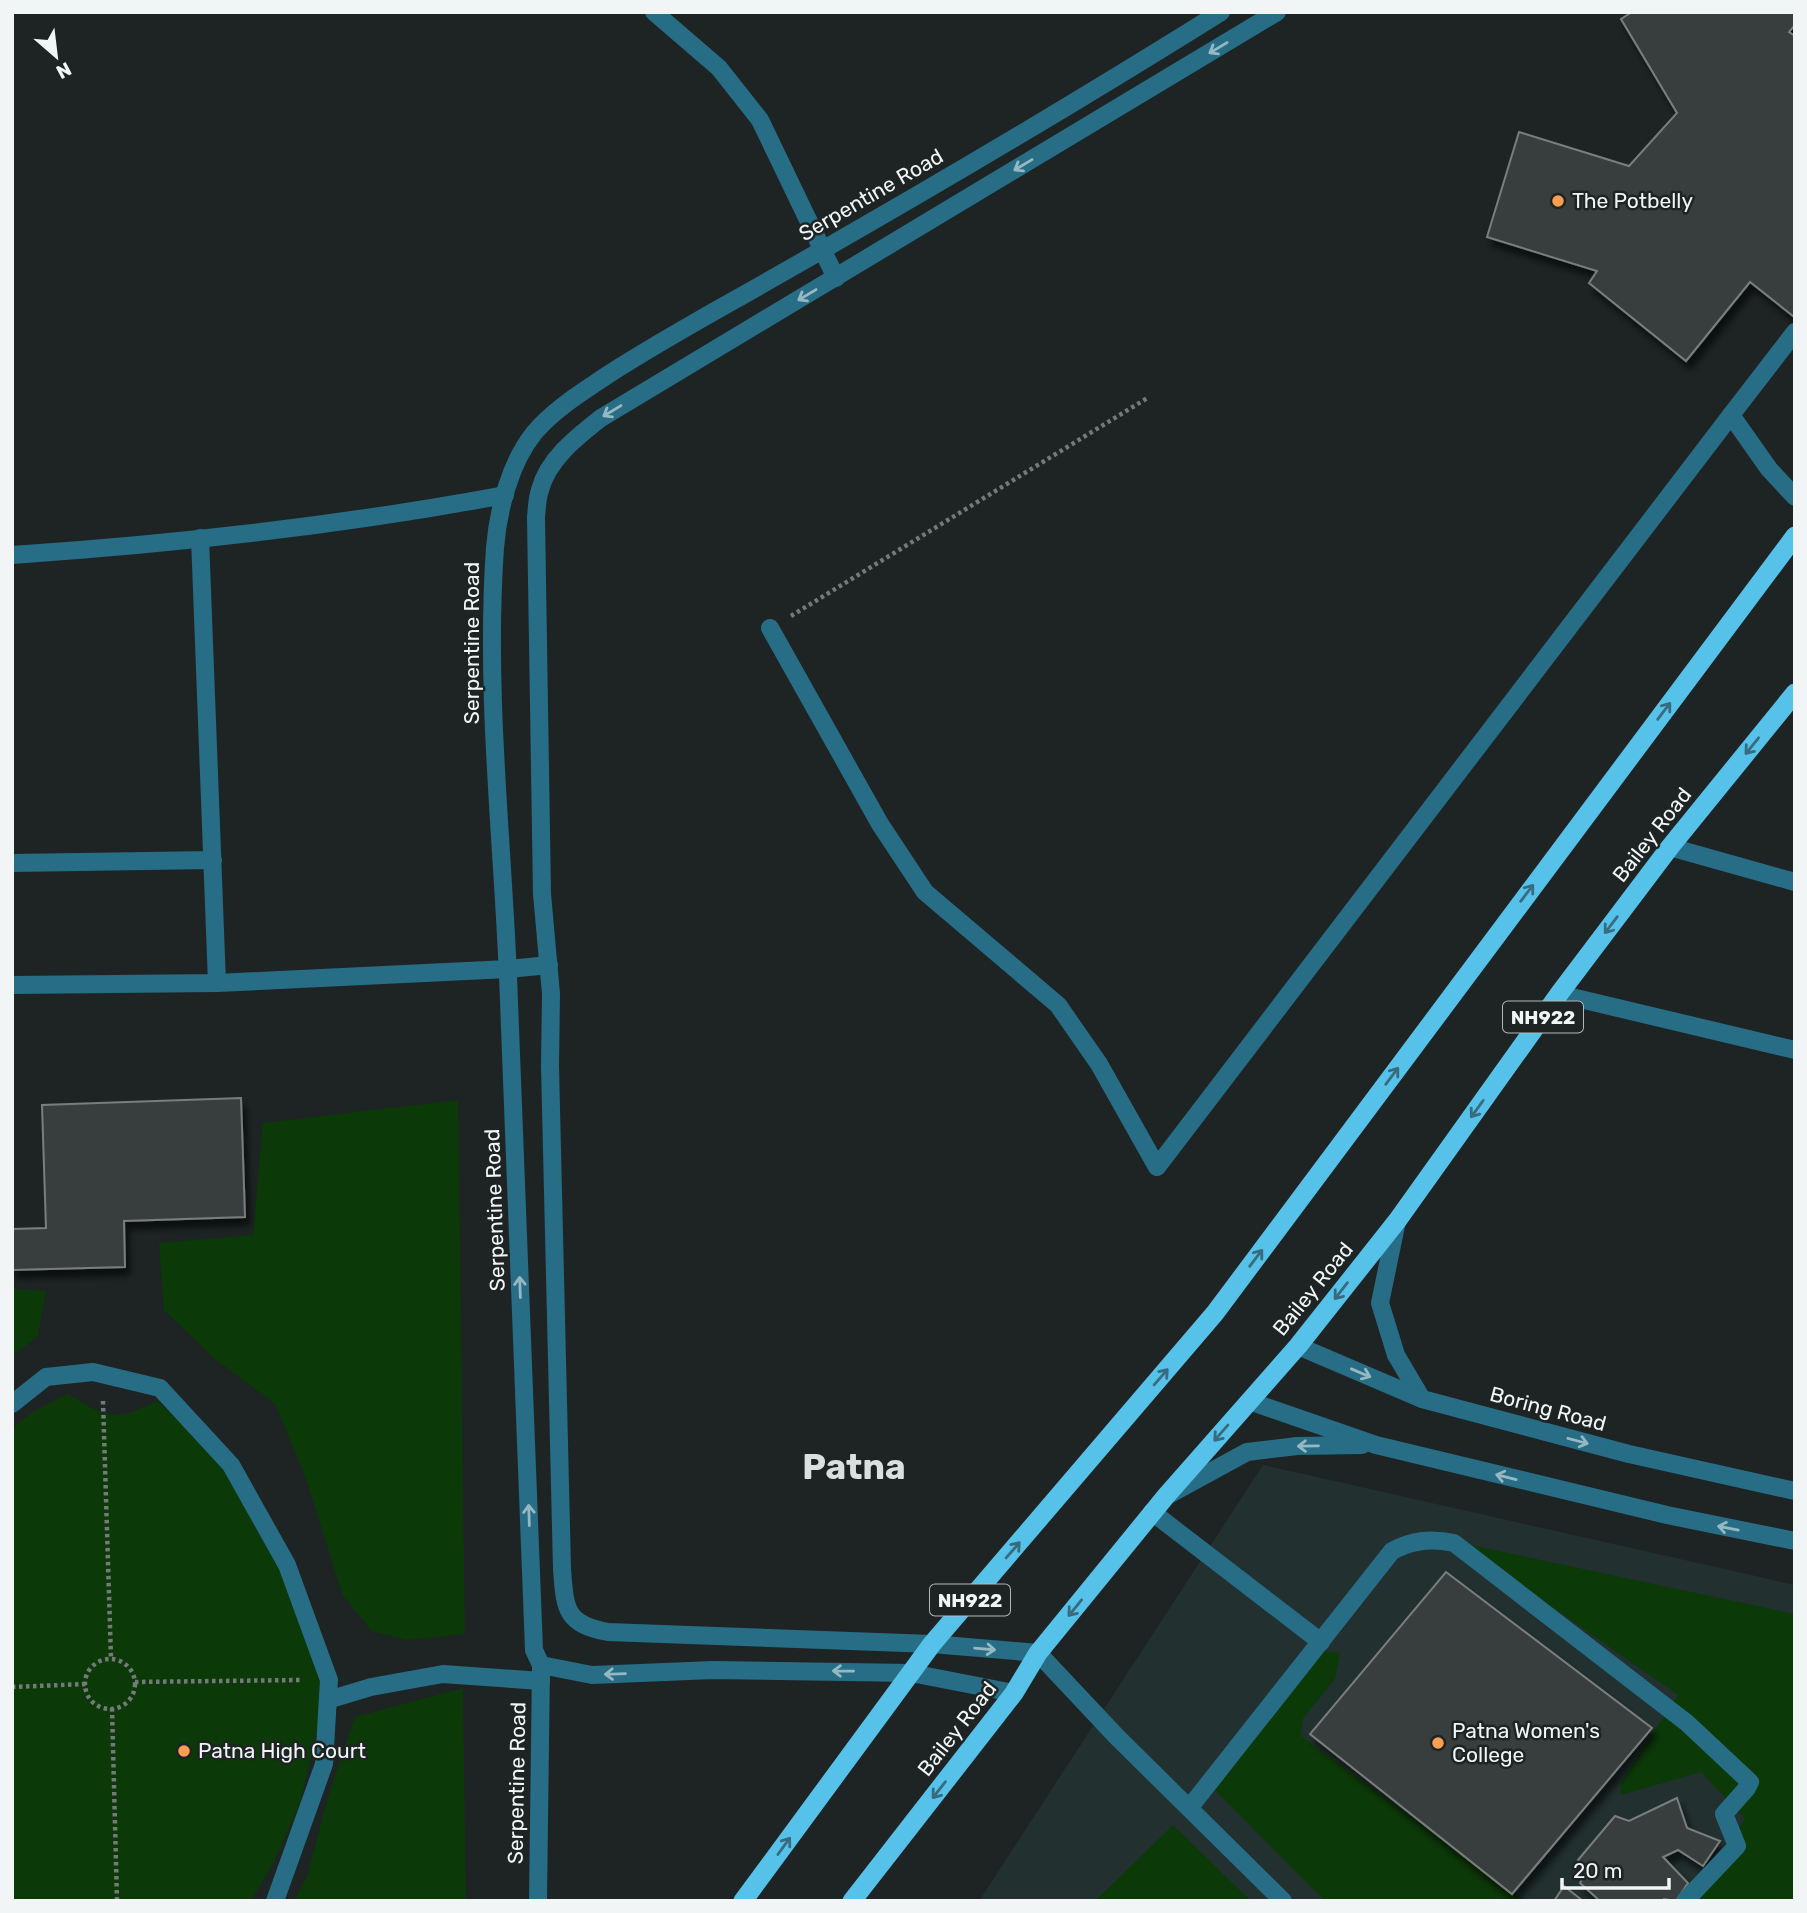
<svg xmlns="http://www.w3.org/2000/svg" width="1807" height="1913" viewBox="0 0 1807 1913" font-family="Rubik,sans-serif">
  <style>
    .built { fill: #233030 }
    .green { fill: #0c3908 }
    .building { fill: #393e3c; stroke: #797e7c; stroke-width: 2; filter: url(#shadow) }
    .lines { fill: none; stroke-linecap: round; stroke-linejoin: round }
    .path { stroke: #747979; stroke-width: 4.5; stroke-dasharray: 3.5 3.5; stroke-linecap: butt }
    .service { stroke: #276d86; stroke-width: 18 }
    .minor { stroke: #276d86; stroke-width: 18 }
    .tertiary { stroke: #276d86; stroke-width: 18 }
    .trunk { stroke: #56c2ea; stroke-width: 19 }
    .oneway { stroke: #96b8c3 }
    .oneway2 { stroke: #376b7d }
    .poi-dot { fill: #fb9e50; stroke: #1e2424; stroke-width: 2.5 }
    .labels { text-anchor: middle; stroke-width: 5; stroke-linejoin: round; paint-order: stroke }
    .shield { fill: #1e2424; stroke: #b2b6b6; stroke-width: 2 }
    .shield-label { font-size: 19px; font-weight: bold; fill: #f1f5f5 }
    .street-label { font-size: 21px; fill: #f1f5f5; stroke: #1e2424 }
    .poi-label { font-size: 21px; fill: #f1f5f5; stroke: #1e2424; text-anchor: start }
    .town-label { font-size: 35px; font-weight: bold; fill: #d9e0e0; stroke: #1e2424 }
  </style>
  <defs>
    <filter id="shadow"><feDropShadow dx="4.5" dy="8" stdDeviation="3.5" flood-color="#0009"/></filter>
  </defs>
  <rect width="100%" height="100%" fill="#1e2424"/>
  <path class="built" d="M1263,1465L1795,1585V1901H979Z"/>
  <g class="green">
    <path d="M458,1100L465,1634L407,1640L372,1631L343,1596L304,1473L275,1404L216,1360L164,1310L159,1243L253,1235L263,1123Z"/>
    <path d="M12,1289L46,1291L38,1336L12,1356Z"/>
    <path d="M68,1394C106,1418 116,1422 157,1401L194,1434L232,1477L269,1540L320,1674V1719L300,1803L274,1862L251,1901H12V1428L36,1410Z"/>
    <path d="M1461,1543L1795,1614V1901H1688L1745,1819L1701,1772L1621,1795L1620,1784L1678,1695Z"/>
    <path d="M1320,1651L1340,1653L1335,1679L1303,1718L1301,1736L1525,1901H1325L1206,1781Z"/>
    <path d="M463,1688L466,1901H294L307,1877L329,1793L355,1717Z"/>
    <path d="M1173,1825L1251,1901H1095Z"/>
  </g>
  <g class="building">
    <path d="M1632,12H1795V25L1789,32L1795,36V313L1793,316L1750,282L1686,361L1589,283L1597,271L1487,237L1519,132L1629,166L1677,113L1621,19Z"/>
    <path d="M241,1098L245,1217L124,1221L125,1267L12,1270V1229L46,1228L42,1105Z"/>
    <path d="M1446,1572L1652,1728L1512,1894L1310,1734Z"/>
    <path d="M1677,1798L1687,1828L1720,1841L1703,1866L1678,1850L1663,1857L1688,1883L1676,1901L1664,1899L1662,1901H1600L1580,1883L1587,1870L1578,1860L1615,1816L1629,1821Z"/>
    <path d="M1564,1886L1583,1901H1554Z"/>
  </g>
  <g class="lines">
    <g class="path">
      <path d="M791,616L1149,397"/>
      <path d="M103,1401L111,1659"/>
      <circle cx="110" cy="1684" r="25"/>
      <path d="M135,1682L300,1680"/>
      <path d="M12,1687L86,1684"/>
      <path d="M112,1708L117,1901"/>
    </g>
    <g class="service">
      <path d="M1731,415L1795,332"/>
      <path d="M200,538L217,983"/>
      <path d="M12,555C177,544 343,525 505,495"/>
      <path d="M770,628L880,824L925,892L1058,1005L1099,1064L1157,1167L1731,415L1769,469L1795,497"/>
      <path d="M1670,847L1795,882"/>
      <path d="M12,863L213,860"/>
      <path d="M12,985L217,983L508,969L549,965"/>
      <path d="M1559,994L1795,1050"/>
      <path d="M12,1404L46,1377L93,1372L160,1388L231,1465L287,1565L329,1680L324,1764L275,1901"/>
      <path d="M1152,1512L1321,1642"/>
      <path d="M1038,1653L1117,1737L1283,1901"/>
      <path d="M328,1700L371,1687L443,1674L541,1681"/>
      <path d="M1190,1807L1392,1551C1413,1540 1431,1538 1454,1543L1687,1723L1750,1782L1747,1788L1724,1814L1737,1846L1685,1901"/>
    </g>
    <path class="minor" d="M654,12L719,68L760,120L836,278"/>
    <g class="tertiary">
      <path d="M1397,1221L1380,1303L1396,1355L1422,1399"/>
      <path d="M1298,1346L1422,1399L1629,1454L1795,1491"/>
      <path d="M1249,1401L1376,1445L1667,1515L1795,1541"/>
      <path d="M1170,1494L1247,1452L1297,1446L1362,1445"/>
      <path d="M1038,1653L932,1644L608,1632C565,1624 565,1609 562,1569L550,1066L551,994L542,894L536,517C537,508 537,498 540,490C548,459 577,437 601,418L1277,12"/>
      <path d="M1014,1693L911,1673L713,1670L592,1675L541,1665L534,1650C526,1425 518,1200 508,976C502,834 485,690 495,548C498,510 510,463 534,433C553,410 581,393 606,376C663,339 723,307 782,273C930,189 1077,102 1221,12"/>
      <path d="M538,1901L541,1665"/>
    </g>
    <g class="trunk">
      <path d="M743,1901L932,1644L1215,1313L1795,536"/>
      <path d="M852,1901L1014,1693L1038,1653L1166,1496L1298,1346L1397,1221L1559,994L1670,847L1795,693"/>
    </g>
  </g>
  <defs><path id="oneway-shaft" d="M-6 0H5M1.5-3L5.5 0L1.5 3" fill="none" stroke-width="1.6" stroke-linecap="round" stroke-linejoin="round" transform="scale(1.75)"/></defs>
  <g class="oneway">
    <use href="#oneway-shaft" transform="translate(1218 48) rotate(149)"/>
    <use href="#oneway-shaft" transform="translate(1023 165) rotate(149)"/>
    <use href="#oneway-shaft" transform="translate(807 295) rotate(149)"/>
    <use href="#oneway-shaft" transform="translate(612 411) rotate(149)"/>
    <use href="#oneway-shaft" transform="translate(520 1287) rotate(-92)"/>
    <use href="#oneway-shaft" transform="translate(1361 1373) rotate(23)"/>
    <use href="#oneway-shaft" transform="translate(1578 1441) rotate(15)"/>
    <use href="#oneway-shaft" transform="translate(1308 1446) rotate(179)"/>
    <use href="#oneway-shaft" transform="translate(1506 1477) rotate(-166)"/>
    <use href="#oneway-shaft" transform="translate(529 1515) rotate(-92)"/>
    <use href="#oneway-shaft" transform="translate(1728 1528) rotate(-169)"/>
    <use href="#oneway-shaft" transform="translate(985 1649) rotate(5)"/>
    <use href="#oneway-shaft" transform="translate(843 1671) rotate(-179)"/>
    <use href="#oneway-shaft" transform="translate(615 1674) rotate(178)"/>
  </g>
  <g class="oneway2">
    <use href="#oneway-shaft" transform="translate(1664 711) rotate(-53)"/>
    <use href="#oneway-shaft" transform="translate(1752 746) rotate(129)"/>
    <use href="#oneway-shaft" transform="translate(1527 893) rotate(-53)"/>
    <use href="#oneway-shaft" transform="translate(1611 925) rotate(127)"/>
    <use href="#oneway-shaft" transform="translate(1392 1076) rotate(-53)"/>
    <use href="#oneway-shaft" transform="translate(1477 1109) rotate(126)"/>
    <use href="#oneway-shaft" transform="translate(1256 1258) rotate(-53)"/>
    <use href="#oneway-shaft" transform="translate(1341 1291) rotate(128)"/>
    <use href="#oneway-shaft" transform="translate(1161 1377) rotate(-49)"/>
    <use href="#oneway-shaft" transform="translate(1221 1433) rotate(131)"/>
    <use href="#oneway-shaft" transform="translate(1013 1550) rotate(-49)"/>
    <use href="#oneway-shaft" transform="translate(1075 1608) rotate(129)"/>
    <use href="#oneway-shaft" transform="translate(939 1790) rotate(128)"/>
    <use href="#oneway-shaft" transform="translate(784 1846) rotate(-54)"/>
  </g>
  <g class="poi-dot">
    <circle cx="1558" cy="201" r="7"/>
    <circle cx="1438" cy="1743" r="7"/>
    <circle cx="184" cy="1751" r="7"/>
  </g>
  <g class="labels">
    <g class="shield">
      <rect x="1503" y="1001.5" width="80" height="31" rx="5"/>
      <rect x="930" y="1584.5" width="80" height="31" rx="5"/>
    </g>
    <g class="shield-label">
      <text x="1543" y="1024">NH922</text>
      <text x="970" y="1607">NH922</text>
    </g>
    <g class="street-label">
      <text transform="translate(871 195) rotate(-30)" y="7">Serpentine Road</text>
      <text transform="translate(472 643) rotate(-90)" y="7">Serpentine Road</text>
      <text transform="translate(1652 835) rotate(-52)" y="7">Bailey Road</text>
      <text transform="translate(495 1210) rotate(-92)" y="7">Serpentine Road</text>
      <text transform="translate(1313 1289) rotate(-51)" y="7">Bailey Road</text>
      <text transform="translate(1548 1409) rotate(15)" y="7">Boring Road</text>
      <text transform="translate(957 1729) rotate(-52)" y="7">Bailey Road</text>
      <text transform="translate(517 1783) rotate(-89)" y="7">Serpentine Road</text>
    </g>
    <g class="poi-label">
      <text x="1572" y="208">The Potbelly</text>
      <text x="1452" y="1738">Patna Women's<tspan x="1452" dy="24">College</tspan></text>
      <text x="198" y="1758">Patna High Court</text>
    </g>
    <g class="town-label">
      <text x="854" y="1479">Patna</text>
    </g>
  </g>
  <rect width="1807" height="1913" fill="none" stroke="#f1f5f5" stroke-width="28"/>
  <g transform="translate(56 56) rotate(152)" stroke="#1e2424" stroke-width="5" paint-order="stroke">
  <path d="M0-5L12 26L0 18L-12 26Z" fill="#f1f5f5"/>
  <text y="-10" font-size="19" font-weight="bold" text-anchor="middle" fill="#f1f5f5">N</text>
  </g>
  <path d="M1562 1878v10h107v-10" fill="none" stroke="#f1f5f5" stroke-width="3.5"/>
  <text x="1573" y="1878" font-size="21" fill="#f1f5f5" stroke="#1e2424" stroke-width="5" paint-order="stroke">20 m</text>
</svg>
